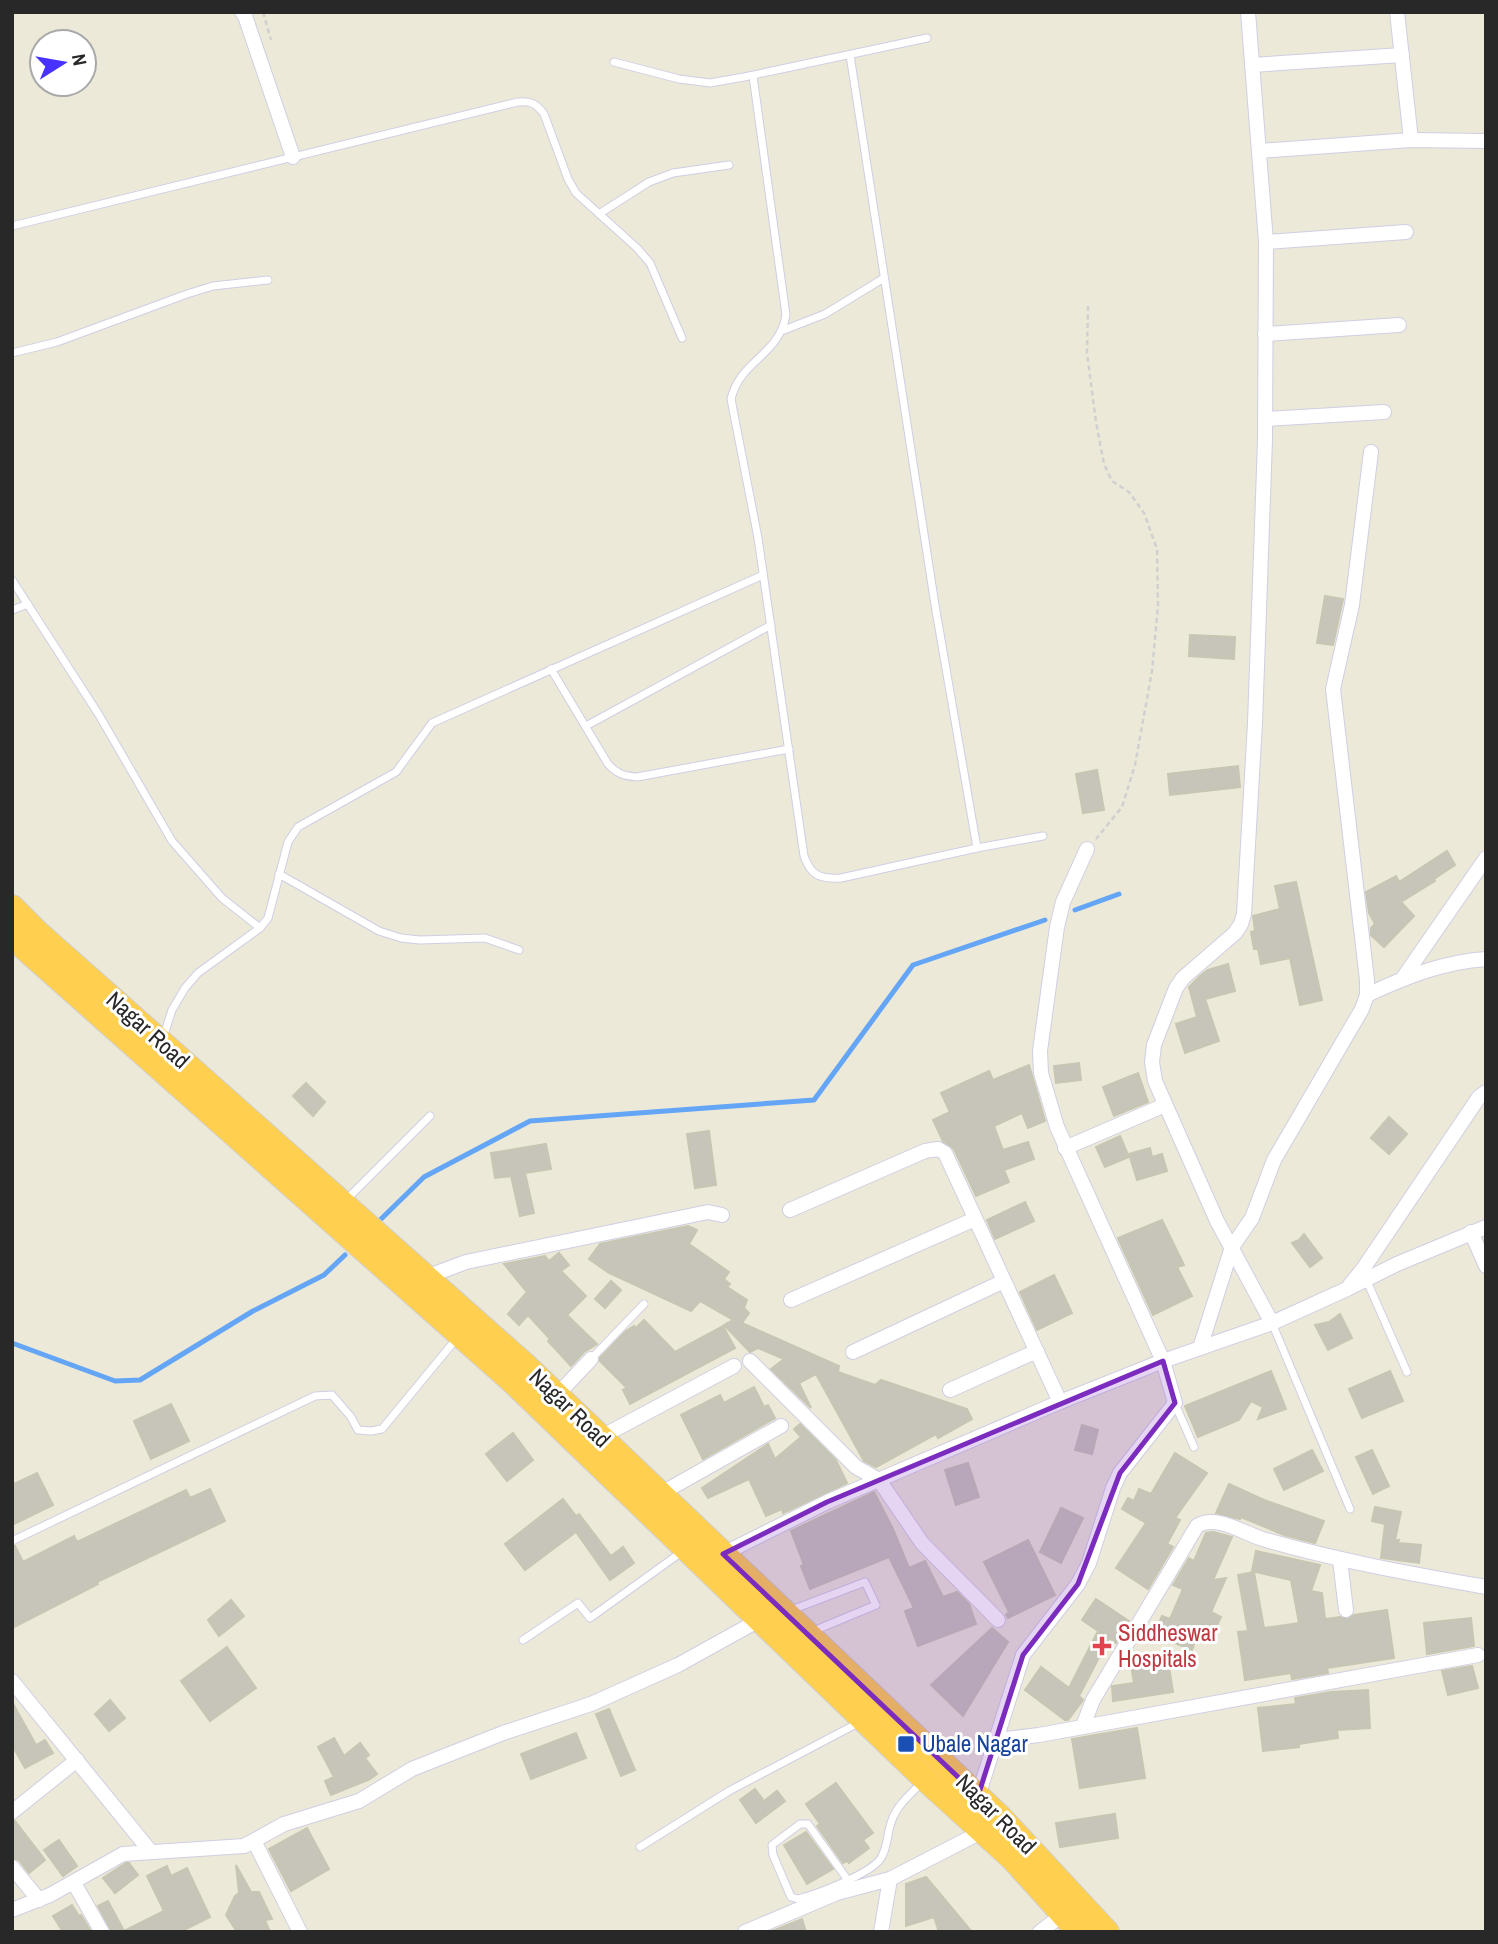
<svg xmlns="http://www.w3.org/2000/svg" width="1498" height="1944" viewBox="0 0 1498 1944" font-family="'Archivo Narrow',sans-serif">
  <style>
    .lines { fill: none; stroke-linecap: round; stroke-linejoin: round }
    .stream { stroke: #64a5f6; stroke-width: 5 }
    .building { fill: #c7c5b9; stroke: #c7c6b2; stroke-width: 2 }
    .lane-casing { stroke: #d0cee3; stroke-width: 9 }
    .street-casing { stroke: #d0cee3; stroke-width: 16 }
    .highway-casing { stroke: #d0d0d0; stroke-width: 26 }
    .path { stroke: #d0d0d0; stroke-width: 2.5; stroke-dasharray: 5 3.5; stroke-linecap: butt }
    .lane { stroke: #fff; stroke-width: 7 }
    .street { stroke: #fff; stroke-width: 14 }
    .highway { stroke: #ffcf50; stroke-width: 24 }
    .marked { fill: #7b2cbf; fill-opacity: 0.2; stroke: #7b2cbf; stroke-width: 5; stroke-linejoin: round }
    .health-dot { fill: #e0444e; stroke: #fff; stroke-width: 2.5 }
    .transit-dot { fill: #1a4fb4; stroke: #fff; stroke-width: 2.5 }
    .labels { text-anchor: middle; stroke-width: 6; stroke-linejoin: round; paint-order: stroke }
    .street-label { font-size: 23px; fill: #282828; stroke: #fff }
    .health-label { font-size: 23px; fill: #be3a42; stroke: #fff; text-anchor: start }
    .transit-label { font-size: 23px; fill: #164399; stroke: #fff; text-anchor: start }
  </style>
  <rect width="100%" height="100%" fill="#ece9d9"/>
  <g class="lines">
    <g class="stream">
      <path d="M1075,910L1119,894"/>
      <path d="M377,1223L424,1177L530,1121L814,1100L913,965L1045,920"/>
      <path d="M12,1343L115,1381L140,1380L253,1311L324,1275L345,1255"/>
    </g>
  </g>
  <g class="building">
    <path d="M1325,596L1343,599L1333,645L1317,643Z"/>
    <path d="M1190,635L1235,637L1234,659L1189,656Z"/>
    <path d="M1238,766L1240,787L1170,795L1168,774Z"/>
    <path d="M1097,770L1104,810L1083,813L1076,774Z"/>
    <path d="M1447,851L1455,865L1434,879L1435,881L1401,902L1414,916L1384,947L1371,935V928L1375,924L1369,913L1366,892L1396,876L1399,882Z"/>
    <path d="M1296,882L1322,1000L1300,1005L1290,958L1261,964L1258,949H1254L1251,932L1255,931L1253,916L1280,909L1275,886Z"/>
    <path d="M1228,964L1235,991L1205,999L1219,1041L1185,1053L1176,1024L1197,1017L1189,987L1198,978L1200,981L1199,977L1208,970Z"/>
    <path d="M1079,1063L1081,1080L1056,1083L1054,1066Z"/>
    <path d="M1029,1065L1045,1121L1028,1128L1022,1113L994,1126L1003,1150L1028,1142L1034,1159L1004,1170L1009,1182L976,1196L954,1149L943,1141L933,1120L950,1112L941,1093L989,1071L993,1080Z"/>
    <path d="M1138,1073L1148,1102L1114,1116L1103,1087Z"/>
    <path d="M306,1083L325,1102L313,1116L293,1096Z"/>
    <path d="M1389,1117L1407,1134L1389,1154L1371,1138Z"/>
    <path d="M709,1131L716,1185L695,1188L687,1134Z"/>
    <path d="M1120,1136L1129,1157L1105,1167L1096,1147Z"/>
    <path d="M546,1144L551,1169L525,1173L534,1213L520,1216L511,1176L495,1178L491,1153Z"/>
    <path d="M1150,1148L1152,1157L1162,1154L1167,1171L1137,1180L1129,1154Z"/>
    <path d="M1025,1202L1034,1221L995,1239L987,1220Z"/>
    <path d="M1162,1220L1184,1265L1177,1267L1192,1296L1153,1315L1118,1238Z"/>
    <path d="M688,1226L697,1230L689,1244L729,1272L724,1279L730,1284L727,1287L747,1300L744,1308L749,1313L742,1323L839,1366L838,1372L875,1385L881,1380L967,1409L972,1419L938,1438L936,1434L876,1467L864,1461L816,1374L799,1383L811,1408L771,1369L784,1359L758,1348L750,1352L724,1325L733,1320L700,1301L691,1311L609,1273L589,1259L600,1244Z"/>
    <path d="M1304,1234L1322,1258L1310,1267L1292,1243L1299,1240Z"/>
    <path d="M559,1253L569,1265L561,1271L586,1296L567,1315L597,1344L584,1352L571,1366L548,1341L550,1339L528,1315L519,1325L508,1314L527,1292L504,1264L545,1256L549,1261Z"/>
    <path d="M1054,1275L1072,1313L1037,1330L1020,1292Z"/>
    <path d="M611,1281L621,1290L605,1308L595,1299Z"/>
    <path d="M1340,1314L1352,1338L1328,1350L1315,1325L1329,1322Z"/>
    <path d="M644,1320L675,1352L723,1326L735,1348L630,1404L623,1390L627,1388L600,1361V1358L626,1331L634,1326L636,1328Z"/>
    <path d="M1271,1371L1286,1409L1258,1419L1263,1407L1251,1401L1239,1420L1198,1437L1185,1406Z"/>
    <path d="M1390,1371L1403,1401L1362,1418L1349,1389Z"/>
    <path d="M754,1387L764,1407L768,1405L775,1418L703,1459L681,1415L720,1395L724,1403Z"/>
    <path d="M171,1404L189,1441L151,1459L134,1421Z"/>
    <path d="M800,1424L836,1460L847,1483L783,1513L782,1509L766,1516L749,1479L708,1498L702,1488L768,1444L775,1459L801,1437L794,1429Z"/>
    <path d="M1082,1425L1098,1430L1092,1454L1075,1450Z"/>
    <path d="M513,1433L533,1460L507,1481L486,1454Z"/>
    <path d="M1312,1450L1323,1471L1284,1490L1274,1469Z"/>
    <path d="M1372,1450L1389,1486L1373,1494L1356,1457Z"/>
    <path d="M1175,1453L1207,1473L1175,1518L1180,1520L1167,1544L1173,1547L1148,1589L1116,1568L1146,1523L1122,1509L1128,1498L1134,1501L1139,1489L1151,1494Z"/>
    <path d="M968,1463L979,1497L956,1505L945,1470Z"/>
    <path d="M37,1473L53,1505L12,1525V1485Z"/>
    <path d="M1229,1484L1264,1500L1324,1521L1315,1543L1284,1535L1241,1517L1240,1519L1216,1513Z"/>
    <path d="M210,1489L225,1521L97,1582L98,1584L12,1628V1547L15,1546L23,1562L74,1536L77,1542L186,1490L190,1498Z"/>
    <path d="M874,1492L893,1529L909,1568L925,1561L943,1597L957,1592L969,1604L976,1624L918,1646L905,1611L914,1608L889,1557L810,1589L801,1566L804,1565L791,1531Z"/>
    <path d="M563,1499L576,1516L579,1514L611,1556L623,1547L634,1563L610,1580L576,1532L525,1570L505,1544Z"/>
    <path d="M1375,1507L1401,1512L1395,1540H1399L1398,1543L1421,1545L1419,1563L1381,1558L1385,1524L1372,1521Z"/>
    <path d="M1061,1508L1083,1518L1061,1563L1040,1552Z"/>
    <path d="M1213,1532L1232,1537L1213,1580L1226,1578L1211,1612L1221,1617L1213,1634L1200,1628L1192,1650L1154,1635L1162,1616L1170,1619L1183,1589L1173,1585L1189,1558L1194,1561L1206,1533Z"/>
    <path d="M1028,1540L1055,1595L1008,1618L1006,1615L1009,1612L984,1562Z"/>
    <path d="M1256,1551L1320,1565L1311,1591L1322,1593L1325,1619L1340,1617L1348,1619L1354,1615L1387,1610L1394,1658L1327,1668L1328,1673L1292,1679L1291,1673L1245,1680L1238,1632L1248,1631L1238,1575L1254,1572L1264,1628L1299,1623L1291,1580L1252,1571Z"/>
    <path d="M1096,1599L1129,1621L1116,1643L1109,1638L1079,1696L1083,1700L1068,1720H1065L1025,1690L1041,1667L1069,1688L1098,1631L1082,1620Z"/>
    <path d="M231,1600L244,1616L219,1636L208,1620Z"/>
    <path d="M1471,1618L1474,1646L1427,1654L1424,1623Z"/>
    <path d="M992,1628L1008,1642L963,1716L931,1685Z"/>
    <path d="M227,1647L256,1688L210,1721L181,1681Z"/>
    <path d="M1167,1654L1173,1692L1113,1701L1112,1686L1134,1683L1130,1659Z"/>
    <path d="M1472,1666L1478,1688L1448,1695L1442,1671Z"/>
    <path d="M1368,1690L1370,1728L1337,1730L1338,1738L1299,1744V1747L1263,1751L1258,1708L1296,1704L1295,1698L1331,1692Z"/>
    <path d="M110,1700L125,1718L109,1731L95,1714Z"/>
    <path d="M12,1702L36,1745L45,1740L53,1753L25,1768L12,1745Z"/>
    <path d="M609,1709L635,1770L621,1776L596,1714Z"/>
    <path d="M1137,1728L1145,1778L1080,1788L1072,1739Z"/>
    <path d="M576,1733L586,1758L531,1779L521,1754Z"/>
    <path d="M334,1738L344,1756L360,1743L369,1755L365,1758L377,1774L370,1779L331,1795L325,1781L334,1777L318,1747Z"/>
    <path d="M836,1783L873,1833L863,1840L869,1848L849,1863L847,1861L843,1863L817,1826L820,1824L806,1804Z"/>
    <path d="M755,1789L764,1801L777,1791L785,1801L756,1823L740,1800Z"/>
    <path d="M1115,1814L1118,1838L1060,1847L1056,1823Z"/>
    <path d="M12,1821H15L45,1860L29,1873L19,1860L12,1858Z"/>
    <path d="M307,1828L329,1869L291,1891L269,1849Z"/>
    <path d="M806,1832L833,1869L807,1884L784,1845Z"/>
    <path d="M59,1840L77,1866L63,1876L44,1850Z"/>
    <path d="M126,1863H129L138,1875L115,1893L103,1878Z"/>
    <path d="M236,1865L251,1892H259L272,1919L265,1920L270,1932H237L226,1915L235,1896L239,1893Z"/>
    <path d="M167,1866L171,1876L187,1868L210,1917L180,1932H112L98,1906L108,1901L124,1931L164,1911L147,1876Z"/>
    <path d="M926,1877L972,1932H939L934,1917L906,1926V1884Z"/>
    <path d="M72,1905L79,1916L81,1915L91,1932H63L53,1916Z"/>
    <path d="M802,1919L806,1932H770Z"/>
  </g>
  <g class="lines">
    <g class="lane-casing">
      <g id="lane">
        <path d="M850,55L935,605L977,848"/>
        <path d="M614,62L679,79L710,83L744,77L927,38"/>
        <path d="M753,76L786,315C779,356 740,360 731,399L758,538L804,856C811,876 820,879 841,878L977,848L1043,836"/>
        <path d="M599,214L649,182L673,173L729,165"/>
        <path d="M12,226L518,102C530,101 536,103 544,114L568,179L576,193L637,248L650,263L682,338"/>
        <path d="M784,330L825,314L884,278"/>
        <path d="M12,353L57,342L187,294L213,286L268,280"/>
        <path d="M12,580L99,715L172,841L222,898L260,928"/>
        <path d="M12,610L28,604"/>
        <path d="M551,669L608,764C617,774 624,776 637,777L789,749"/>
        <path d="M586,726L771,625"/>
        <path d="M279,874L379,931L401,938L420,940L485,938L519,950"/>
        <path d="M163,1038L172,1010L185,988L198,973L260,928L268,918L288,842L298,827L396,772L432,723L763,575"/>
        <path d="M346,1200L430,1116"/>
        <path d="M1366,1279L1407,1372"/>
        <path d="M1272,1323L1350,1509"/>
        <path d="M591,1359L644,1304"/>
        <path d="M1175,1404L1194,1447"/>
        <path d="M12,1541L315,1396L332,1395L351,1417L358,1430L371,1431L382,1429L457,1338"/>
        <path d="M789,1611L865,1582L876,1605L811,1632"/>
        <path d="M523,1640L578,1603L590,1618L683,1551"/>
        <path d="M640,1847L729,1791L860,1722"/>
        <path d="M847,1879L808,1824H800L772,1845L773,1855L791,1897L798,1899C817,1894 871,1874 881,1858C888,1847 887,1832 892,1820C897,1805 911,1794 922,1782"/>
      </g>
    </g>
    <g class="street-casing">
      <g id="street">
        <path d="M242,12L245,16L293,157"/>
        <path d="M1248,12L1266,242L1265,440L1255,723L1244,914L1241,924L1235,933L1183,978L1176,988L1154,1045L1152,1062L1155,1081L1217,1221L1272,1323"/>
        <path d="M1397,12L1411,140"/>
        <path d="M1252,65L1402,55"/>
        <path d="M1259,151L1411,140L1486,141"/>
        <path d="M1266,242L1406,232"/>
        <path d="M1265,334L1399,325"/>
        <path d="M1265,419L1384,412"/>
        <path d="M1403,978L1486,858"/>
        <path d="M1367,995C1405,977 1443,962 1486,959"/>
        <path d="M1065,1148L1165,1105"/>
        <path d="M790,1210L925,1151L938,1149L945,1153L1060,1402"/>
        <path d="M1471,1232L1486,1266"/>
        <path d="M426,1277L466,1262L708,1212L722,1215"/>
        <path d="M1350,1285L1363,1269L1479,1097L1486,1092"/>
        <path d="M791,1300L975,1219"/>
        <path d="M1200,1348L1232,1247L1252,1218L1274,1160L1362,1009L1367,995V980L1333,689L1352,605L1371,452"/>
        <path d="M853,1352L1004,1281"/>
        <path d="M750,1361L856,1467L879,1480L922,1543L998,1620"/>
        <path d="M950,1390L1037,1351"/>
        <path d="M557,1395L591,1359"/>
        <path d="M601,1437L734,1366"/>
        <path d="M660,1494L781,1426"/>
        <path d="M723,1554L827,1502L1060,1402L1163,1361L1272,1323L1347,1289L1397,1264L1486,1227"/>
        <path d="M1340,1560L1346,1610"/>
        <path d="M12,1681L151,1852"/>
        <path d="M1083,1726L1093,1700L1197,1526C1216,1513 1246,1535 1266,1540C1339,1561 1412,1574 1486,1587"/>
        <path d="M996,1740L1039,1735L1478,1655"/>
        <path d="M978,1796L1023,1655L1078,1584L1089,1563L1113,1488L1120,1473L1175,1403L1163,1361L1057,1127L1041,1073L1040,1051L1057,927L1063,902L1087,849"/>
        <path d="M12,1812L77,1760"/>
        <path d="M254,1841L300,1932"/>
        <path d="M12,1867L39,1900"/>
        <path d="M74,1883L102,1932"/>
        <path d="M12,1910L50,1895L123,1854L244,1846L284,1824L359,1801L412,1769L503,1733L591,1704L678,1665L761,1619"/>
        <path d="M745,1932L837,1893L890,1879L987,1829"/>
        <path d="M881,1932L890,1879"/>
        <path d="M1040,1932L1063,1914"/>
      </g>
    </g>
    <g class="highway-casing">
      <g id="highway">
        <path d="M12,907L37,932L525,1365L1001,1818L1107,1932"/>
        <path d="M12,937L512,1381L925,1779L1013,1859L1079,1932"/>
      </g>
    </g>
    <g class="path">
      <path d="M263,12L271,40"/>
      <path d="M1088,306L1087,353L1096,422L1104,464L1112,481L1129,492L1144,513L1157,549L1158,606L1152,671L1135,765L1122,807L1096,839"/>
    </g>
    <use href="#lane" class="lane"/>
    <use href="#street" class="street"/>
    <use href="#highway" class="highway"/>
  </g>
  <path class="marked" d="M1163,1361L1175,1403L1120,1473L1078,1584L1023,1655L978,1796L723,1554L827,1502Z"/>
  <path class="health-dot" d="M1098.5 1635.5h7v7h7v7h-7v7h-7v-7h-7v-7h7z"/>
  <rect class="transit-dot" x="897" y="1735" width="18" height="18" rx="3.5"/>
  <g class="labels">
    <g class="street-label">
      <text transform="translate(148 1030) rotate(42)" y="8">Nagar Road</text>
      <text transform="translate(570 1408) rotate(44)" y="8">Nagar Road</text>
      <text transform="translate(996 1814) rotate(45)" y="8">Nagar Road</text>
    </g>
    <g class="health-label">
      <text x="1118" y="1641">Siddheswar<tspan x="1118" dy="26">Hospitals</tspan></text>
    </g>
    <g class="transit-label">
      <text x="922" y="1752">Ubale Nagar</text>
    </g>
  </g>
  <rect width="1498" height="1944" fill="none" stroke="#282828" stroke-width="28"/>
  <g transform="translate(63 63) rotate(79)"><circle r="33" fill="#ffffff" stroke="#a9a9a9" stroke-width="2"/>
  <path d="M0-5L12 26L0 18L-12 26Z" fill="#4732ff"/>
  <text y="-10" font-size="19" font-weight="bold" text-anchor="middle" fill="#282828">N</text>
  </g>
</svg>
